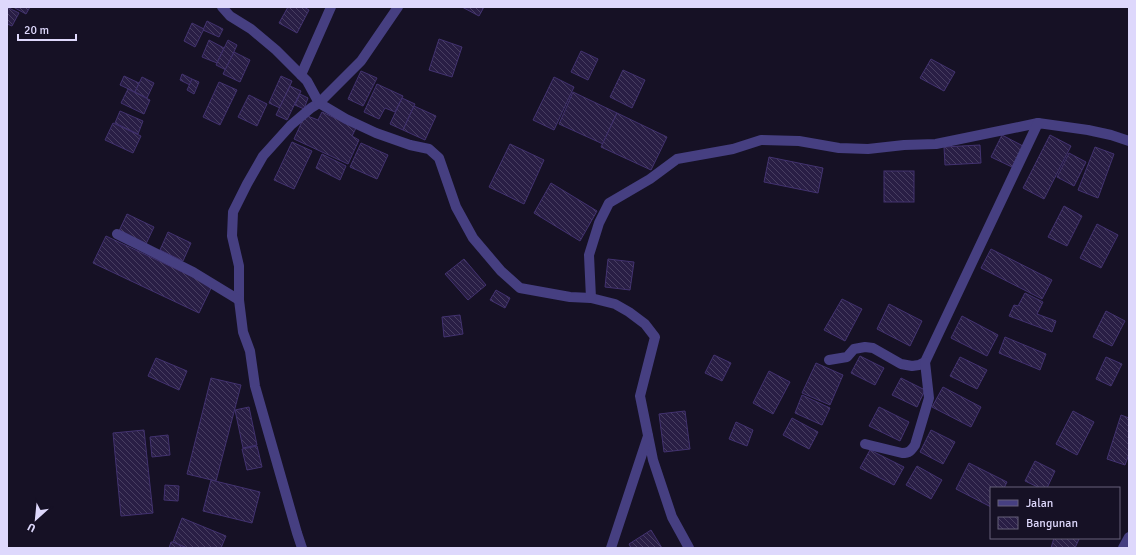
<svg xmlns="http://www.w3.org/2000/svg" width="1136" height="555" viewBox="0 0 1136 555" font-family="Signika,sans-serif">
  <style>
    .building { fill: url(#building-back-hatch); stroke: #42326f }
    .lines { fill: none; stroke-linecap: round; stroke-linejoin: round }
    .street { stroke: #463f81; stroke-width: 10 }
  </style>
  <defs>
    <pattern id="building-back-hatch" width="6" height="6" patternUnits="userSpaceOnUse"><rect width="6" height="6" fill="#291e45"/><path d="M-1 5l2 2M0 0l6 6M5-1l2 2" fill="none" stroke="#483e61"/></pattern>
  </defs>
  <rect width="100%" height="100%" fill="#161125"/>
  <g class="building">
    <path d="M7,7L19,13L12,26L7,24Z"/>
    <path d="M13,7H30L26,14Z"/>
    <path d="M288,7H304L309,10L297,33L279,23Z"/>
    <path d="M462,7H484L479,16Z"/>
    <path d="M207,21L223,29L219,37L203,30Z"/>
    <path d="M192,23L204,29L195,47L184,41Z"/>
    <path d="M439,39L462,47L452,77L429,70Z"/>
    <path d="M209,40L224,48L217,63L202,57Z"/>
    <path d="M228,40L237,45L226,70L216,65Z"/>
    <path d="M581,51L598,59L588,80L571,72Z"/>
    <path d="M234,52L250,60L240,82L223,74Z"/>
    <path d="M931,59L955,72L944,91L920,78Z"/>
    <path d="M623,70L645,80L632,108L610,97Z"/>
    <path d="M361,71L377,78L363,106L348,99Z"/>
    <path d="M182,74L192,79L190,85L180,80Z"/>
    <path d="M124,76L139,83L135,92L120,85Z"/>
    <path d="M281,76L292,81L280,108L269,103Z"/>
    <path d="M142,77L154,83L147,98L135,92Z"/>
    <path d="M554,77L574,87L554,130L533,120Z"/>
    <path d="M192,79L199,82L194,94L187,90Z"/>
    <path d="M219,82L237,90L220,125L203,117Z"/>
    <path d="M377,84L403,96L395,112L385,108L379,119L364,112Z"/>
    <path d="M290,86L301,91L287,120L276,115Z"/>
    <path d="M128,89L150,100L144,114L121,103Z"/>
    <path d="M573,92L617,113L603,144L559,124Z"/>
    <path d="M300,94L308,98L304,109L295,105Z"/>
    <path d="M249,95L267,104L257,126L238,117Z"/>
    <path d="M402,98L415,104L403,130L390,124Z"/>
    <path d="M414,106L436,116L425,140L403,130Z"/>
    <path d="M120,111L143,121L138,134L115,123Z"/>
    <path d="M322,112L356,128L352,136L359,140L348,164L294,139L305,115L318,120Z"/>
    <path d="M617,113L667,137L651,170L601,147Z"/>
    <path d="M113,123L141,136L133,153L105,140Z"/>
    <path d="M1002,135L1023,146L1012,167L991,157Z"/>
    <path d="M1050,135L1071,146L1044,199L1023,188Z"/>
    <path d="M292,142L312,151L294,189L274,180Z"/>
    <path d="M361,143L388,155L377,179L350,167Z"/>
    <path d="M510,144L544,160L524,204L489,187Z"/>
    <path d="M980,145L981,163L945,165L944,147Z"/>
    <path d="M1095,147L1114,154L1098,198L1078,190Z"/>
    <path d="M1069,153L1086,162L1074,186L1057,177Z"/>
    <path d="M322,154L346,166L340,180L316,168Z"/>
    <path d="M769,157L823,168L818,193L764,182Z"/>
    <rect x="884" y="171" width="30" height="31"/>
    <path d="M551,183L597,211L580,241L534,213Z"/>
    <path d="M1064,206L1082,216L1067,246L1048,237Z"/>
    <path d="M127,214L154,227L146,244L119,231Z"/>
    <path d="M1097,224L1118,235L1101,268L1080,258Z"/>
    <path d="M168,232L191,243L183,261L160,250Z"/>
    <path d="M106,236L212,286L199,313L93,263Z"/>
    <path d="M991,249L1052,280L1042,299L981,268Z"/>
    <path d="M464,259L486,285L468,300L445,274Z"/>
    <path d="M608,259L634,262L630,290L605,287Z"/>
    <path d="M496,290L510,298L505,308L490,300Z"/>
    <path d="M1025,293L1043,302L1037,314L1056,321L1052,332L1009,316L1014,305L1018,306Z"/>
    <path d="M842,299L862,309L845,341L824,330Z"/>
    <path d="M889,304L922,321L910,346L877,329Z"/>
    <path d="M1106,311L1125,321L1112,346L1093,337Z"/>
    <path d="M460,315L463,334L444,337L442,317Z"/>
    <path d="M962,316L998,335L987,356L951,338Z"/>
    <path d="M1005,337L1046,354L1040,370L999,353Z"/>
    <path d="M714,355L731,363L722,381L705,373Z"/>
    <path d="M860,356L884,368L875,385L851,373Z"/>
    <path d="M960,357L987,370L977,389L950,376Z"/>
    <path d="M1106,357L1122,364L1111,386L1096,379Z"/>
    <path d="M156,358L187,371L179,390L148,376Z"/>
    <path d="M816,363L843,375L830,405L802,393Z"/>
    <path d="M769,371L790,382L773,414L753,403Z"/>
    <path d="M211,378L241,385L216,481L187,474Z"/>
    <path d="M901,378L925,390L917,407L892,395Z"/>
    <path d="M943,387L981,407L971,427L932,407Z"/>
    <path d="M802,395L830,408L822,425L795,413Z"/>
    <path d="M249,407L257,445L243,448L235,410Z"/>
    <path d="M879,407L909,422L900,441L869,426Z"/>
    <path d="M685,411L690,449L664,452L659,414Z"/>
    <path d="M1073,411L1094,422L1077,455L1056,444Z"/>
    <path d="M1121,415L1129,418V454L1125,465L1107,459Z"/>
    <path d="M792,418L818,432L809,449L783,435Z"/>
    <path d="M736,422L753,430L747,446L729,439Z"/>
    <path d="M144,430L153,513L121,516L113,433Z"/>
    <path d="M931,430L955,442L943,464L920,452Z"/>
    <path d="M168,435L170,455L152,457L150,437Z"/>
    <path d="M257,446L262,467L247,470L242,449Z"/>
    <path d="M870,450L904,467L894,485L860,468Z"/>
    <path d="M1035,461L1055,471L1047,488H1040L1025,481Z"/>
    <path d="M969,463L1007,482L1004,488H991V507L956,489Z"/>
    <path d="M917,466L942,480L931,499L906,485Z"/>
    <path d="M211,480L260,492L252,523L203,511Z"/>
    <path d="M165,485L179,486L178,501L164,500Z"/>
    <path d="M182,518L226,536L221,548H187L173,542Z"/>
    <path d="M651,530L662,548H631L629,544Z"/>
    <path d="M1054,538H1077L1079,539L1075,548H1051Z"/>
    <path d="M171,542H173L187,548H169Z"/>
  </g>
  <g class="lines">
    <g class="street">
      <path d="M222,7L230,16L251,29L276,50L307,81L319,103L311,108L291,125L263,156L247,184L233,212L232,236L239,266V300L243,332L250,351L255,386L297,533L302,548"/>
      <path d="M398,7L361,61L319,103L346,119L376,133L410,145L429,149L439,158L456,207L473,238L501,271L520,288L570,297L591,298L615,304L629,312L645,324L655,337L640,396L653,460L672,517L689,548"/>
      <path d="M301,75L331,7"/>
      <path d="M117,234L193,272L239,300"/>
      <path d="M591,298L589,255L599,223L609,203L650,179L677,159L733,149L761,140L799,141L839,148L868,149L904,145L936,144L1038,123"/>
      <path d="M829,360L847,357L854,349L865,347L873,348L901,364L912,366L919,365L925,362L1038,123L1088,130L1111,135L1129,141"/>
      <path d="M865,444L902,453C909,453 911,451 915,445L929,398L925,362"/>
      <path d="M611,548L648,436"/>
      <path d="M1123,548L1129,537"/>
    </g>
  </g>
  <rect width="1136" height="555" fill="none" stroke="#ded8fc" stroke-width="16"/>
  <rect x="990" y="487" width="130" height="52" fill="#161125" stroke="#66617b"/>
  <rect x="998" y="500" width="20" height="6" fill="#463f81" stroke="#66617b"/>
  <text x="1026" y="507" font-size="12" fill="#ded8fc">Jalan</text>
  <rect x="998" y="517" width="20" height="12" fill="url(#building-back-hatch)" stroke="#66617b"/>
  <text x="1026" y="527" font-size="12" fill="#ded8fc">Bangunan</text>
  <g transform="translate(36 519) rotate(207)" stroke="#161125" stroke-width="3" paint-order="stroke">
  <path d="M0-3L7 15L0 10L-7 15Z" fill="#ded8fc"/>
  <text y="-6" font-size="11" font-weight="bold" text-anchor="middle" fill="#ded8fc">U</text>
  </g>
  <path d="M18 34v6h58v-6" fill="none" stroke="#ded8fc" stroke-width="2"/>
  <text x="24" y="34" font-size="12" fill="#ded8fc" stroke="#161125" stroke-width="3" paint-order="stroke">20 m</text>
</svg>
